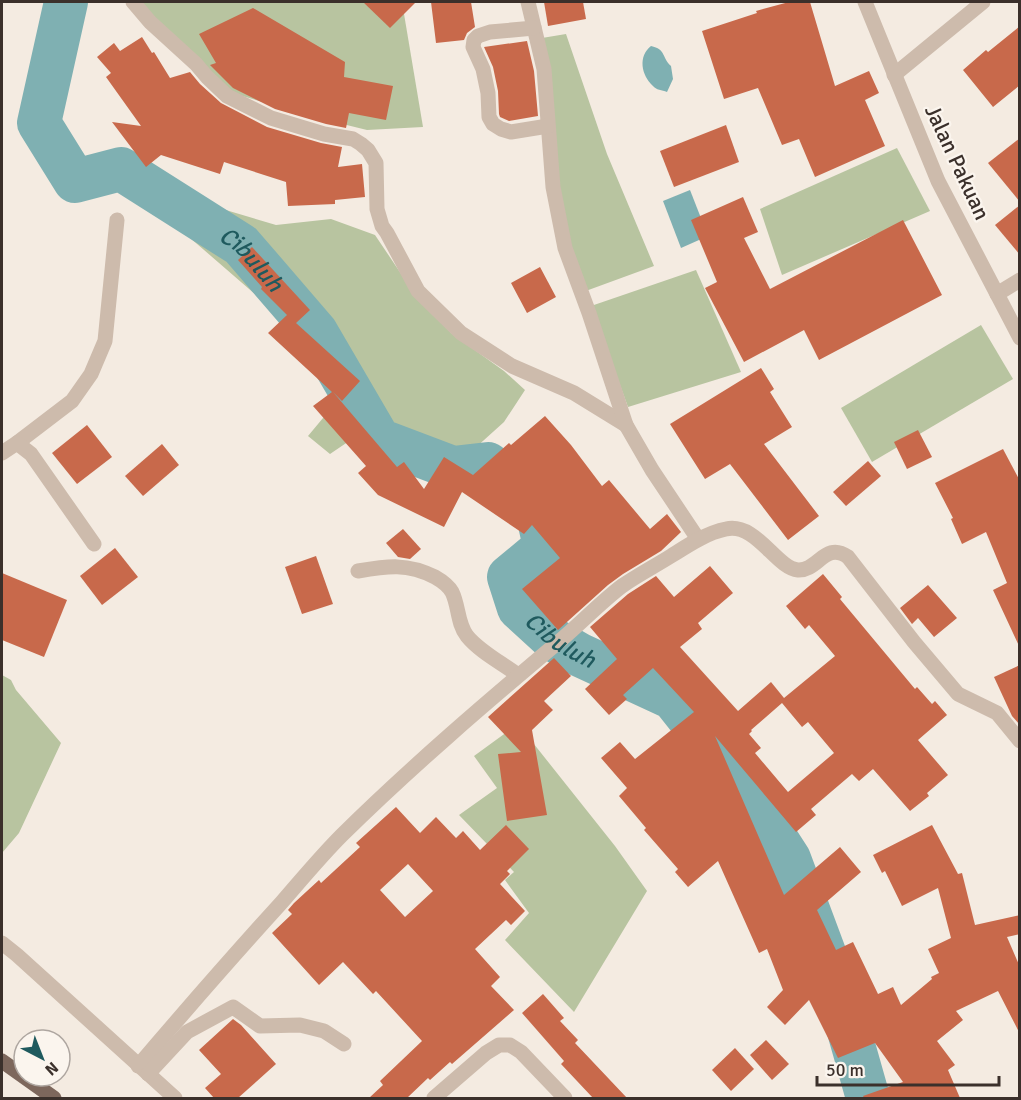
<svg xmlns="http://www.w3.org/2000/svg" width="1021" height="1100" viewBox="0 0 1021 1100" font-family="Signika,sans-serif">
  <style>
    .green { fill: #b8c4a0 }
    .water { fill: #7fb0b2 }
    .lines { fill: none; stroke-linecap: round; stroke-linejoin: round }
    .river { stroke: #7fb0b2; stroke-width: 44 }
    .building { fill: #c8694b; fill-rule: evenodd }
    .minor { stroke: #cdbbac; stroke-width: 15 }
    .tertiary { stroke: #cdbbac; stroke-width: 15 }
    .primary { stroke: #7d675c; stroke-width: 15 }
    .labels { text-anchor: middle; stroke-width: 4.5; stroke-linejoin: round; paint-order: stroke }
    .street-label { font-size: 22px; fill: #3b302b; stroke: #fbf5ee }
    .water-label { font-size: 24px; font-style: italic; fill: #1f5a5e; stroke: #fbf5ee }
  </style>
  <rect width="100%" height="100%" fill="#f4ebe1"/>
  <g class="green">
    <path d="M143,2H402L423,127L367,130L306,115L222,90L141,12Z"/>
    <path d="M566,34L607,154L654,266L583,292L562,212L542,38Z"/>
    <path d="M897,148L930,211L782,275L760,209Z"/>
    <path d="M209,205L276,225L331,219L375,235L416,296L451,333L504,371L525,390L504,422L453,468L396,465L361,433L330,454L308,436L343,394L285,320L189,237Z"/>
    <path d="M696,270L741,372L628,407L591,306Z"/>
    <path d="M981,325L1013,379L872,462L841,408Z"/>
    <path d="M2,675L11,680L16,690L61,743L19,833L2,853Z"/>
    <path d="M518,724L615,846L647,891L574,1012L505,940L529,913L505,880L514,872L459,815L497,788L474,756Z"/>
  </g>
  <g class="water">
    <path d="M651,46C666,49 662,58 671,66L673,79L667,92C662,90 656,90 653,86C641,75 638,56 651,46Z"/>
    <path d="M690,190L708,236L681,248L663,201Z"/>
  </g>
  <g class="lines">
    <path class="river" id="s1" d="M66,2L39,123L75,181L121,169L241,245L316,332L379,440L453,468L488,464L535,501L545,547L509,577L519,608L554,640L580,655L673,698L738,780L789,859L836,985L868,1098"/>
  </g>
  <g class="building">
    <path d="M363,2H416L390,28Z"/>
    <path d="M431,2H471L475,27L467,33L464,40L436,43Z"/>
    <path d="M544,2H583L586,19L548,26Z"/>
    <path d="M789,2H810L835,86L869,71L879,93L865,100L885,146L815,177L799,139L782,145L758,88L724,99L702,31L757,13L756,11Z"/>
    <path d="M253,8L345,62L344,77L393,86L386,120L349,113L346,128L326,124L275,109L233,88L210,65L216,63L199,34Z"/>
    <path d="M1020,26V85L993,107L963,70L986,50L988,52Z"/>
    <path d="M142,37L152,53L154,52L170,78L190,72L200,84L221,103L267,127L321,143L342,147L338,167L362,164L365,197L335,200V204L288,206L286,182L224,162L220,174L161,155L146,167L112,122L141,126L106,77L111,73L97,57L114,43L120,51Z"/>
    <path d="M527,41L534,71L538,116L509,121L500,117L499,114L498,91L493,67L484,47Z"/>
    <path d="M726,125L739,162L674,187L660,151Z"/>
    <path d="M1020,138V202L988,163Z"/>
    <path d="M743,197L758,232L744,238L770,289L903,220L942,295L819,360L804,330L744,362L705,288L717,282L691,220Z"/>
    <path d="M1020,205V255L995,225Z"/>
    <path d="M252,247L310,310L296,323L360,381L342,401L333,392L397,467L404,462L424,489L444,457L473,475L509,443L511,445L545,416L571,445L602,486L609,480L650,529L667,514L681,532L661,551L623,574L608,585L558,630L522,589L560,558L532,525L524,534L462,492L444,527L378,495L358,473L366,466L313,406L332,392L268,333L287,315L261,289L262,287L238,260Z"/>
    <path d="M540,267L556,297L527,313L511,283Z"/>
    <path d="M761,368L774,389L770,392L792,427L764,444L819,516L788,540L730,464L705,479L670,424Z"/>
    <path d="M87,425L112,457L77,484L52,453Z"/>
    <path d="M918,430L932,457L907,469L894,442Z"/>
    <path d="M162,444L179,465L143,496L125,476Z"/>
    <path d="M1003,449L1020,481V648L993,590L1007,583L986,532L962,544L951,519L953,518L935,483Z"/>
    <path d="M868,461L881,476L846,506L833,492Z"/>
    <path d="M403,529L421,549L410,559L398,557L386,543Z"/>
    <path d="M115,548L138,577L102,605L80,576Z"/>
    <path d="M316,556L333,604L302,614L285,567Z"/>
    <path d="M710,566L733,593L698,623L702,629L680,647L738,711L771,682L784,698L835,656L809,625L805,629L786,606L823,574L842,597L840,599L915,689L917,687L932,704L935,701L947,715L918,740L948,775L927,793L929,796L910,811L873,769L859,781L852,774L811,809L816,815L796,832L715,736L784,895L840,847L861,872L817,910L836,950L853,942L878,994L893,987L901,1005L932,979L931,977L939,973L928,949L951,938L938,888L902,906L885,871L882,873L873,855L932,825L958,874L962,873L975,925L1020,915V934L1007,937L1020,967V1034L998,991L956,1011L963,1020L937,1041L955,1065L948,1070L960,1098H864L863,1096L903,1082L875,1043L838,1058L809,1000L785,1025L767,1007L783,990L767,949L759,953L718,861L688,887L675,872L678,869L644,830L646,828L619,796L627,788L601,758L620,742L635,759L694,712L653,668L623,695L627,699L609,715L585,689L617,659L590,627L628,594L656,576L674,597ZM782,703L802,727L808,722L834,753L788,792L755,753L761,748L749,734L752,731L751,730Z"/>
    <path d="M2,573L67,600L44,657L2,640Z"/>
    <path d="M928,585L957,618L934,637L918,618L912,624L900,608Z"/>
    <path d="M554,658L571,676L544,701L553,710L532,730L547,815L507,821L498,754L521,752L488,717Z"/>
    <path d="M1020,665V725L1012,716L994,677Z"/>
    <path d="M396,807L420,833L436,817L456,838L463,831L480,850L506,825L529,849L507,871L510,874L500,884L525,911L511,925L506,920L475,949L500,977L491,986L514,1010L452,1064L450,1062L430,1080L428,1078L407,1098H369L383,1085L380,1081L422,1041L376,991L373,994L343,962L319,985L272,933L292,914L288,910L294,903L319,880L321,883L360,847L356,843ZM408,864L433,891L405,917L380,890Z"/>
    <path d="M543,994L564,1018L560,1021L578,1040L575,1043L627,1098H593L561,1064L564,1061L522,1013Z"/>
    <path d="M233,1019L241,1025L276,1064L238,1098H214L205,1088L221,1074L199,1050Z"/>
    <path d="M766,1040L789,1064L772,1080L750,1055Z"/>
    <path d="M735,1048L754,1069L731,1091L712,1070Z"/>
  </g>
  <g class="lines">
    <g class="minor">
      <path d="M133,2L150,22L196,64L207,77L227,96L271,118L324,134L353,139L361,144L368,150L376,163L377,209L382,226L387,233L418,291L461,333L512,366L574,393L626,425"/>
      <path d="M528,2L544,69L553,187L565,248L589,313L626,425L652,470L698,539"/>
      <path d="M534,28L490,32L478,36L474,40L473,47L483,69L488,93L489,117L493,124L501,129L511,132L548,126"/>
      <path d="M894,75L983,2"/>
      <path d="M997,294L1020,280"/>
      <path d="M17,443L72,401L91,374L105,341L117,220"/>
      <path d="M2,453L17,443L31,454L94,544"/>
      <path d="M358,571C388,566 407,563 435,577C442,581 448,585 452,592C459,606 457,623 467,636C480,652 502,663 518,675"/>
      <path d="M2,943L17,955L175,1098"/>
      <path d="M138,1066C185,1011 233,956 282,902C302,879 321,856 342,835C412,766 487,702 562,639C582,622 601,602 622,586C638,575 655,566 671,556C687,546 706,533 726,529C756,522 776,568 798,570C818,571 825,541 848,557L914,642L958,694L997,713L1020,741"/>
      <path d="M148,1074L187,1032L233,1007L260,1026L300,1025L324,1031L344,1044"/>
      <path d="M434,1098L486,1053L499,1045H510L521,1052L565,1098"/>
    </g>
    <path class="tertiary" d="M865,2L938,181L1020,338"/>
    <path class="primary" d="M2,1061L54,1098"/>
  </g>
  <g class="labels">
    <g class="street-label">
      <text transform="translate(958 162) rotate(65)" y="8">Jalan Pakuan</text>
    </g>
    <g class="water-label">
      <text dy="8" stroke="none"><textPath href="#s1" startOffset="399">Cibuluh</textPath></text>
      <text dy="8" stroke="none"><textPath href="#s1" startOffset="975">Cibuluh</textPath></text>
    </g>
  </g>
  <rect width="1021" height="1100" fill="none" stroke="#3b302b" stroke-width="6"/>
  <g transform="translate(42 1058) rotate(138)"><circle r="28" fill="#fbf5ee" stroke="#aea6a0" stroke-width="1.5"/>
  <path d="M0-4.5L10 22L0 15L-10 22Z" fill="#1f5a5e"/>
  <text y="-9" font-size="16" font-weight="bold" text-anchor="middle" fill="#3b302b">N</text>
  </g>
  <path d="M817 1076v9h182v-9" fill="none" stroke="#3b302b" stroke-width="3"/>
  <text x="826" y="1076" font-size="18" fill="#3b302b" stroke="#fbf5ee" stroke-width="4.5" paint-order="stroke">50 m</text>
</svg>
